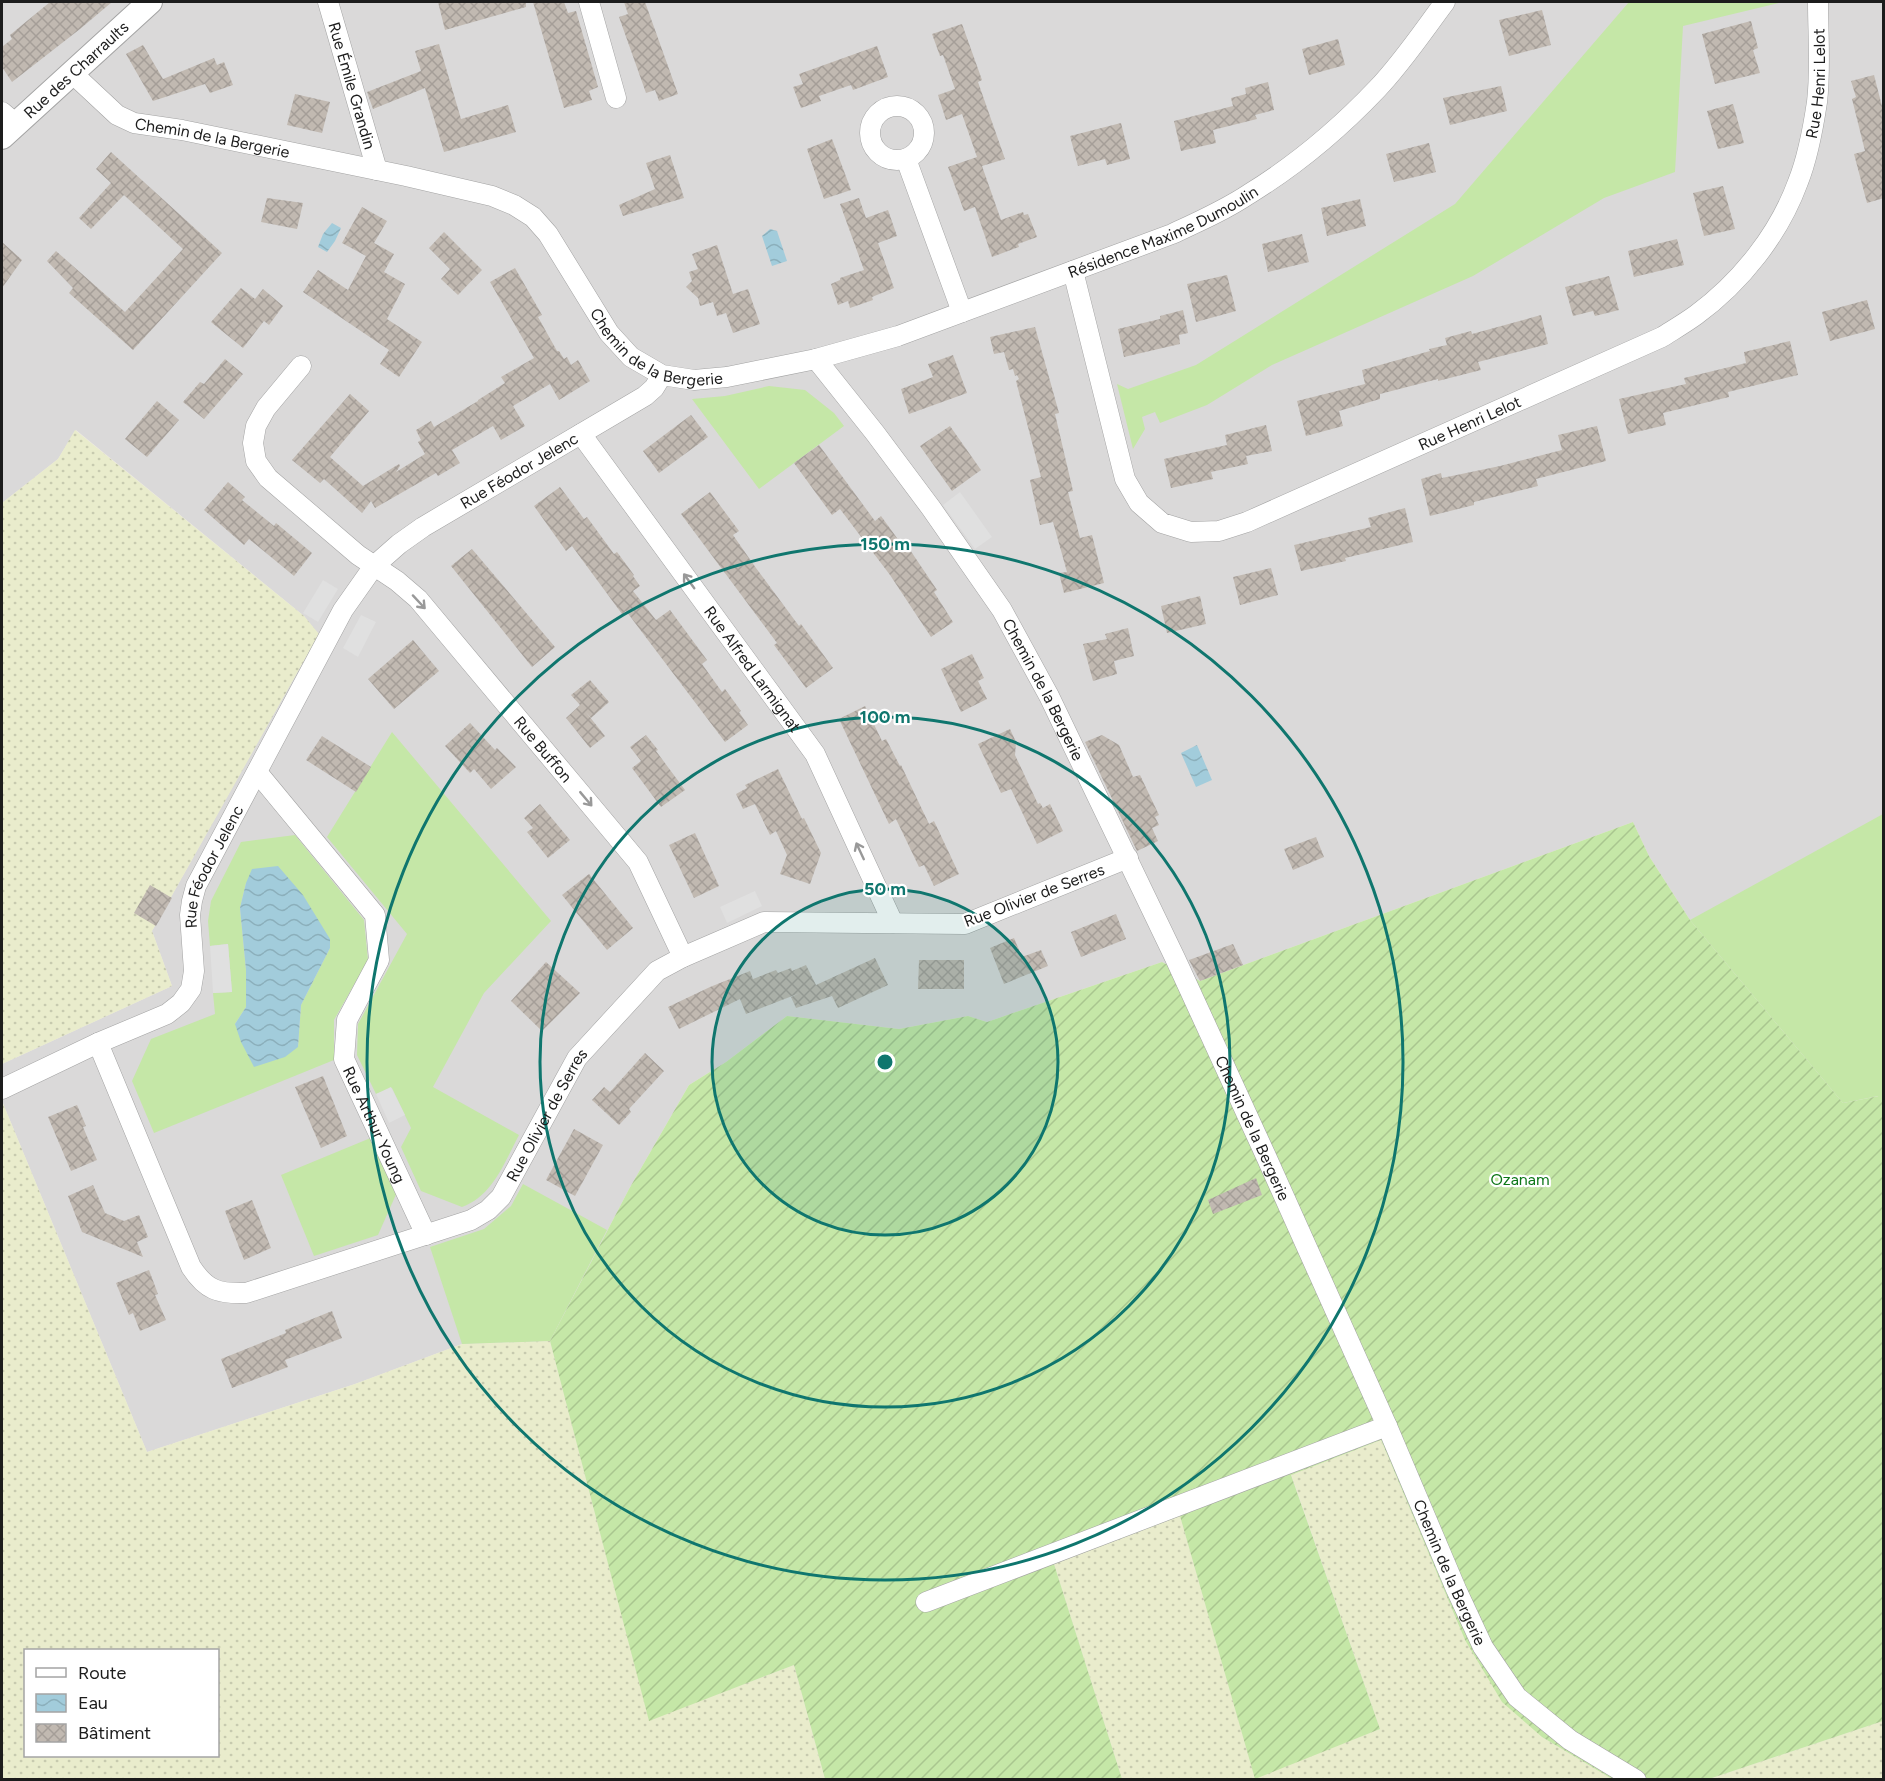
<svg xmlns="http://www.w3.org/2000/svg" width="1885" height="1781" viewBox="0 0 1885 1781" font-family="Figtree,sans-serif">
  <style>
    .residential { fill: #dad9d9 }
    .farmland { fill: url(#farmland-dots); fill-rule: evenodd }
    .grass { fill: #c5e7a7; fill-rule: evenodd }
    .garden { fill: url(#garden-furrows) }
    .parking { fill: #e0e0e0 }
    .water { fill: url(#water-waves) }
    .building { fill: url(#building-cross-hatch) }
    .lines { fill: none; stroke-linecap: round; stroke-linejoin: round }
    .minor-casing { stroke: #a3a3a3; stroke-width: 21 }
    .tertiary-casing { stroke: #a3a3a3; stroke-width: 26 }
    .minor { stroke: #fff; stroke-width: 20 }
    .tertiary { stroke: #fff; stroke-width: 24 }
    .oneway { stroke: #999 }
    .ring { fill: none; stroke: #0f766e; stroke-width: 3 }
    .labels { text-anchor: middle; stroke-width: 4.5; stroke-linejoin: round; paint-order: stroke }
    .street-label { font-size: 16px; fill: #1c1c1c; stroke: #fff }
    .park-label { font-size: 16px; fill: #0d7718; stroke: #fff }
    .centre { fill: #0f766e; stroke: #fff; stroke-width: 3 }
    .ring-label { font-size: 18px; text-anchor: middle; font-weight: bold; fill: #0f766e; stroke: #fff; stroke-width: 4.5; stroke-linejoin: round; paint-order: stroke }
  </style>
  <defs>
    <pattern id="farmland-dots" width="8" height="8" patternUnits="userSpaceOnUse" patternTransform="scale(1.5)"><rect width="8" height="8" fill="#e9eccc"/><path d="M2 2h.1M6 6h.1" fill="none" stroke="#c7caaf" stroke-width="1.8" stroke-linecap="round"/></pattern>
    <pattern id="garden-furrows" width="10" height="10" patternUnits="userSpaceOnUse" patternTransform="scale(1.5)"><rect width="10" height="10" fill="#c5e7a7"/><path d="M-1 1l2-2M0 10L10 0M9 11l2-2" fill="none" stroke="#a9c68f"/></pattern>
    <pattern id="water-waves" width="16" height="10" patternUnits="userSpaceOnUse" patternTransform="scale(1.5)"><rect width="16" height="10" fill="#a2ccdb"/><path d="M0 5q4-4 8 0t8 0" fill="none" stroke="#8bafbb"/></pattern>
    <pattern id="building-cross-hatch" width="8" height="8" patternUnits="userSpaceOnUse" patternTransform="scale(1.5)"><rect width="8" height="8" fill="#c1b9b1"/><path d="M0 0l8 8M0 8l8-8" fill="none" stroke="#a59e98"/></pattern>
  </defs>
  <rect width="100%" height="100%" fill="#ede9e1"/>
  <path class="residential" d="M2,2H1883V1103L1878,1096L1843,1103L1690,920L1649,856L1633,822L1200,981L1162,962L987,1022L968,1016L899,1029L787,1016L726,1062L689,1085L629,1189L550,1341L462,1344L355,1384L147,1452L2,1101V1064L172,986L152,931L318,634L304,616L76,430L58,459L2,503Z"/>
  <g class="farmland">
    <path d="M75,430L304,616L319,634L152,931L172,986L2,1064V503L58,459Z"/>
    <path d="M2,1101L147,1452L355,1384L462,1344L550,1341L649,1720L794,1665L825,1779H2ZM26,1650H218V1756H26Z"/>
    <path d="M1381,1440L1465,1640L1542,1737L1612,1779H1122L1054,1564L1180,1516L1255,1778L1380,1729L1291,1474Z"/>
    <path d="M1883,1721V1779H1709Z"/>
  </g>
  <g class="grass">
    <path d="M1629,2H1783L1683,26L1675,172L1604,198L1473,276L1272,365L1207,405L1160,423L1155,412L1142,417L1145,429L1133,449L1117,384L1128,389L1196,365L1455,204Z"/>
    <path d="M769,386L805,390L834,413L844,426L759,489L692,399L725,396Z"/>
    <path d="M392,732L551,921L484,993L433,1087L519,1135C505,1161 493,1196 462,1207L421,1191L401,1147L411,1128L392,1088L376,1094L357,1055L358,1024L407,934L327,837Z"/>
    <path d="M1883,814V1103L1878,1096L1843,1103L1690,920Z"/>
    <path d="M295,835L364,920L368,960L334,1020V1060L154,1133L132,1081L151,1039L215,1014L213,993L232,992L228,944L210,946L208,921L211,901L241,842ZM246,883L330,948L301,1005L298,1047L235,1024L246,1007V970L240,908Z"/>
    <path d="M373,1137L398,1190L378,1235L314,1256L281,1175Z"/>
    <path d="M523,1184L607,1230L550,1341L462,1344L430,1247L484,1229L511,1206Z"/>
  </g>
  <path class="garden" d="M1633,822L1649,856L1690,920L1843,1103L1879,1096L1883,1103V1721L1709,1779H1612L1542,1737L1502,1702L1465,1640L1381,1440L1291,1475L1380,1729L1255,1779L1180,1516L1054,1564L1122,1779H825L794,1665L649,1721L550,1341L629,1189L689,1085L726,1062L787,1016L899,1029L968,1016L987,1022L1162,962L1200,981Z"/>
  <g class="parking">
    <path d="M960,492L992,537L975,549L943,505Z"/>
    <path d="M323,580L338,589L318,622L303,613Z"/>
    <path d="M361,615L376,622L358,657L343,648Z"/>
    <path d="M755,891L762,906L727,923L720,907Z"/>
    <path d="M228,944L232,992L213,993L210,946Z"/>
    <path d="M391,1087L405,1115L389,1123L376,1094Z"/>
  </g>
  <g class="water">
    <path d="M332,223L341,228L335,241L327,252L318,247L323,234Z"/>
    <path d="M770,229L777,231L787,261L772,266L762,236Z"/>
    <path d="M1197,745L1212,780L1196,787L1181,753Z"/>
    <path d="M278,866L303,895L330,939V948L301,1005L298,1047L285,1057L254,1067L241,1042L235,1024L246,1007V970L240,908L246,883L252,869Z"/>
  </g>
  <g class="building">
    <path d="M50,2H112L80,29L12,82L2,67V47L12,39L10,35Z"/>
    <path d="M438,2H526V7L445,30Z"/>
    <path d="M533,2H564L568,13L576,11L598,87L589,91L592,100L564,108Z"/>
    <path d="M624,2H645L678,94L659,101L655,90L646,93L619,17L628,14Z"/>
    <path d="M1542,10L1551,45L1509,56L1499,20Z"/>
    <path d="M1751,21L1758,48L1753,50L1760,73L1715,84L1702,34Z"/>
    <path d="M962,24L982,80L978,82L1005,159L982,166L1001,220L1023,212L1024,215L1028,214L1037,237L1018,244L1019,247L992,257L975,207L964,211L948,167L977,157L962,114L946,120L938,95L955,89L943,55L940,56L932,34Z"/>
    <path d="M1338,39L1345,65L1309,75L1302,49Z"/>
    <path d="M439,44L461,119L508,105L516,132L444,152L425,88L373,109L367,92L421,71L415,51Z"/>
    <path d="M143,45L163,79L214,58L217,65L224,62L233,85L210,93L205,84L153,101L126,54Z"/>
    <path d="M877,46L888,77L853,90L851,85L819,96L821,101L801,108L793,87L803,84L799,74Z"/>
    <path d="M1874,75L1884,114V198L1867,203L1854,154L1865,151L1852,99L1856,97L1851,81Z"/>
    <path d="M1268,82L1274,110L1255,115L1257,119L1213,130L1216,143L1181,151L1174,121L1233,106L1231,98L1246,94L1245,88Z"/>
    <path d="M1501,86L1507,111L1450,125L1443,98Z"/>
    <path d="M295,94L330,102L322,133L287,125Z"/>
    <path d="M1733,104L1744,143L1718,149L1707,111Z"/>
    <path d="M1121,123L1130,159L1107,165L1105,159L1078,166L1070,136Z"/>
    <path d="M832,139L851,190L824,199L807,149Z"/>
    <path d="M1429,143L1436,172L1394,182L1386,154Z"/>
    <path d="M111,152L222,253L133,350L69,293L73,288L47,261L56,251L125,312L183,249L124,195L91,229L79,218L111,183L96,169Z"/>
    <path d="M670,155L684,198L623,216L619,205L655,189L646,163Z"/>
    <path d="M1723,186L1735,229L1704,236L1693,193Z"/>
    <path d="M267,198L303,203L297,229L261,222Z"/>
    <path d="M859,198L866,218L888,210L897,236L878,243L894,288L872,297L873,300L850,308L848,301L838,305L831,284L840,280V278L864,270L840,204Z"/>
    <path d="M1360,199L1366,226L1327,236L1321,208Z"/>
    <path d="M362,207L387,221L374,243L394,254L384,272L405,284L387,319L422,342L399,377L380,364L389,350L303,292L318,270L348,290L366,256L342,243Z"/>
    <path d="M444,232L482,270L458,295L441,279L450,269L429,248Z"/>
    <path d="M1302,234L1309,262L1268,272L1262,244Z"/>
    <path d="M1677,239L1684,265L1634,277L1628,251Z"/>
    <path d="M2,242L22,260L2,288Z"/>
    <path d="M717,245L733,294L748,289L760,324L733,333L726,313L717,316L713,302L700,306L698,298L686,287L692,281L689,272L698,269L692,254Z"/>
    <path d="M515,268L542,315L538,317L557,351H559L564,359L567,357L571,365L578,360L590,381L559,400L550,384L513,406L525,426L501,440L493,426L452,450L460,463L438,476L436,473L375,508L371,501L362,513L324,479L320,483L292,460L350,394L369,411L330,457L363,486L399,464L400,466L396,472L425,454L418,442L421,440L416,430L431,421L434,427L478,401V400L505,383L501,377L534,358L490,282Z"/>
    <path d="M1227,275L1236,311L1196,322L1187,284Z"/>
    <path d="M1609,276L1619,310L1595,316L1593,311L1573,316L1565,287Z"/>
    <path d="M241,288L255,299L263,289L283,306L269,325L264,321L243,348L211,322Z"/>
    <path d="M1867,300L1875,329L1830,341L1822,312Z"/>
    <path d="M1183,310L1188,333L1179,335L1180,344L1124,357L1118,329L1160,319V316Z"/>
    <path d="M1541,315L1548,344L1478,362L1481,370L1438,381V379L1380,394V399L1339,411L1343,426L1306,436L1297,401L1365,384L1362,370L1430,351L1429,349L1447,345L1445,338L1471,331L1472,334Z"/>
    <path d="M1035,327L1059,413L1055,414L1073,491L1068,492L1080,538L1092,535L1104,583L1064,593L1059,573L1067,572L1053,522L1040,525L1030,480L1041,477L1016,381L1019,379L1017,375L1015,376L1013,369L1009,370L1004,352L994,354L990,337Z"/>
    <path d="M1790,341L1798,375L1728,392L1729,397L1663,413L1666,425L1628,434L1619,399L1686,384L1684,378L1746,363L1744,352Z"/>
    <path d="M953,355L967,393L909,414L901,389L933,377L928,364Z"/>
    <path d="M225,359L243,374L204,419L183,402L200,382L204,384Z"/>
    <path d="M157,401L179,420L147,457L125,439Z"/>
    <path d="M691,415L708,437L659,473L643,451Z"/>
    <path d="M1266,425L1272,451L1246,456L1248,464L1211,472L1213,479L1171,488L1164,459L1227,445L1225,435Z"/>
    <path d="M950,426L981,470L952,491L920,446Z"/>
    <path d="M1597,426L1606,461L1536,479L1538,486L1474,502V505L1430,516L1421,479L1441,473L1442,478L1500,466L1562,450L1558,435Z"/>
    <path d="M819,445L875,521L881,516L905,549L908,547L937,590L934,592L953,622L931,637L890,575L840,509L832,515L794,463Z"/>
    <path d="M228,482L245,497L242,500L274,526L276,523L312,553L294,576L249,539L244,545L204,510Z"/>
    <path d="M560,487L584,519L587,517L614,554L617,552L634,575L633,576L640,586L633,591L656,620L670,610L707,660L702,664L722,692L725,689L741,711L739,712L748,725L725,742L626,611L622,614L572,546L566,551L534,506Z"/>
    <path d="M710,492L739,531L733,535L756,568L799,626L801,624L833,668L806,688L774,645L777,643L681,514Z"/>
    <path d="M1405,508L1413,542L1345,558L1346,561L1301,571L1294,545L1371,527L1368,518Z"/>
    <path d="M472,549L555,647L532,667L451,566Z"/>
    <path d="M1271,568L1278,595L1240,605L1233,577Z"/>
    <path d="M1200,596L1206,624L1167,633L1161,606Z"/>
    <path d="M1128,628L1134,656L1114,661L1117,674L1093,681L1083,644L1107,639L1105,634Z"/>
    <path d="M413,640L439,671L394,709L368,679Z"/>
    <path d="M972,654L984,678L978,681L987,699L961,712L941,669Z"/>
    <path d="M590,680L609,702L591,718L585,711L605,736L590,748L566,718L580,705L571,695Z"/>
    <path d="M865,706L882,741L886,739L900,766L901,765L929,824L934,821L959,874L934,886L924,865L919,867L896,819L889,824L839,719Z"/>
    <path d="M470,723L495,750L497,748L516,767L491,789L474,769L470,773L445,746Z"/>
    <path d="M1010,729L1016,742L1015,755L1038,804L1040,803L1043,808L1050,804L1063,831L1037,844L1011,789L1001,793L978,744Z"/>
    <path d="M646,735L658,750L656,751L685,790L661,807L632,768L641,761L630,747Z"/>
    <path d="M1102,735L1119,745L1133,777L1140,775L1159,815L1155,817L1159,825L1152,828L1158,841L1137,851L1085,742Z"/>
    <path d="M322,736L371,767L356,792L306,760Z"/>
    <path d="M778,769L802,819L804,818L821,853L810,884L780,874L787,855L776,831L770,835L755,804L743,809L736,794L747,788L745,785Z"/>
    <path d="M540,804L570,840L548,858L527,832L533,828L524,818Z"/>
    <path d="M695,833L719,886L694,898L669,845Z"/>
    <path d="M1316,837L1324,857L1293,870L1284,849Z"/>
    <path d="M589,874L633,928L607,950L562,895Z"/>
    <path d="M150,885L172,898L156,926L134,913Z"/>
    <path d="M1116,914L1126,939L1081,957L1071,932Z"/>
    <path d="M1014,938L1022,957L1041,950L1048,966L1004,984L990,948Z"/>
    <path d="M1233,944L1243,965L1200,981L1189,960Z"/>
    <path d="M875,958L888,985L838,1008L832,996L796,1008L791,997L800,993L746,1014L740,999L679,1029L668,1007L710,987L750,971L753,979L776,970L778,973L791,968L792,971L806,965L816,985Z"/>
    <path d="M919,960H964V989H918Z"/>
    <path d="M546,962L580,993L542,1031L511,1001Z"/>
    <path d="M645,1053L664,1071L629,1109L631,1112L619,1125L592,1100L604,1087L610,1092Z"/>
    <path d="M323,1076L347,1136L321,1148L295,1087Z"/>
    <path d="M77,1105L86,1126L83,1127L97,1160L71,1171L48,1117Z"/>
    <path d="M574,1129L603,1145L575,1196L546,1180Z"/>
    <path d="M1256,1178L1262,1195L1213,1214L1208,1200Z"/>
    <path d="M93,1185L105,1213L124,1221L139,1215L148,1237L137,1242L143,1257L82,1232L68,1196Z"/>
    <path d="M252,1200L271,1248L244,1260L225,1211Z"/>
    <path d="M149,1270L158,1294L155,1295L166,1320L140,1331L133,1313L129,1315L116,1283Z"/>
    <path d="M332,1311L342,1338L285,1360L288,1367L232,1388L221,1359L286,1333L285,1330Z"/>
  </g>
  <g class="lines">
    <g class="minor-casing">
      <g id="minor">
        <path id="s1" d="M328,2L377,170"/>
        <path d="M589,2L616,98"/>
        <path id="s2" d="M72,73L117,115L134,123L182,130L406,176L492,196L514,205L533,217L548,234L609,333L631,357L662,375L694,380L727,377L816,359L875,433L931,508L1002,610L1049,696L1175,958L1265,1154L1387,1426L1456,1589L1483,1647L1517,1697L1570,1740L1636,1780"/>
        <circle cx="897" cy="133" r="27"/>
        <path d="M2,112L16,124"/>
        <path d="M906,159L962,312"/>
        <path id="s3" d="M1073,271L1125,479L1139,503L1162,523L1191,532L1219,531L1247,522L1662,337C1673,330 1685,323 1696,315C1741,282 1779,234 1798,182C1808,157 1813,129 1817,102C1821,69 1818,35 1818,2"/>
        <path id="s4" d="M816,359L898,336L1172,234C1198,222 1225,210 1249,194C1296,165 1339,129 1377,89C1402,63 1424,30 1445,2"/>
        <path id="s5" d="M301,366L266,408L256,426L253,443L256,461L268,478L358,555L397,581L418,599L638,862L683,957"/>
        <path id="s6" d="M581,434L815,754L893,923"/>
        <path id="s7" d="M257,772L375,915L379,960L347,1020L344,1059L426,1235"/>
        <path id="s8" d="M98,1043L191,1267C206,1290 218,1294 246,1293L471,1220L488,1210L501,1197L577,1058L657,971L683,957L764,922L965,924L1128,858"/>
        <path id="s9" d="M2,1089L98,1043L167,1014L181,1003L191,989L194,971L190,915L192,901L196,886L343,610L374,566L399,544L423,527L645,396L654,388L662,375"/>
        <path d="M926,1602L1387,1426"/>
      </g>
    </g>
    <g class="tertiary-casing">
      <g id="tertiary">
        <path id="s10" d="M2,137L150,2"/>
      </g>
    </g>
    <use href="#minor" class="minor"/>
    <use href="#tertiary" class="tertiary"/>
  </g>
  <defs><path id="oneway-shaft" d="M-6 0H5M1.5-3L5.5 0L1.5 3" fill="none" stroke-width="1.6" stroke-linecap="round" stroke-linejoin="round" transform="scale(1.5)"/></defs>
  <g class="oneway">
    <use href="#oneway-shaft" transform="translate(689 581) rotate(-126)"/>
    <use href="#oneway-shaft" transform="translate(419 602) rotate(47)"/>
    <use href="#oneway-shaft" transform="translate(586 799) rotate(50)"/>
    <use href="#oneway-shaft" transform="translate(860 851) rotate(-115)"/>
  </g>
  <circle cx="885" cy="1062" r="173" fill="#0f766e" fill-opacity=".12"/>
  <g class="ring">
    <circle cx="885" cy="1062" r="173"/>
    <circle cx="885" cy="1062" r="345"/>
    <circle cx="885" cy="1062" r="518"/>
  </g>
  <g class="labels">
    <g class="street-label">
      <text dy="6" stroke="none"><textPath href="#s10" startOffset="100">Rue des Charraults</textPath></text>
      <text dy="6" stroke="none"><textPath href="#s3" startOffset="1126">Rue Henri Lelot</textPath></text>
      <text dy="6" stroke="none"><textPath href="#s1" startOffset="87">Rue Émile Grandin</textPath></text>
      <text dy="6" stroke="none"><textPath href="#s2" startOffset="160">Chemin de la Bergerie</textPath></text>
      <text dy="6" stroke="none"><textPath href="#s4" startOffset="370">Résidence Maxime Dumoulin</textPath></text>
      <text dy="6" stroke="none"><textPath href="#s2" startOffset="682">Chemin de la Bergerie</textPath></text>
      <text dy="6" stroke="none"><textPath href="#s3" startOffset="604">Rue Henri Lelot</textPath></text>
      <text dy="6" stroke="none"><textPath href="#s9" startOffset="861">Rue Féodor Jelenc</textPath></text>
      <text dy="6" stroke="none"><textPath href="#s6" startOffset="291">Rue Alfred Larmignat</textPath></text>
      <text dy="6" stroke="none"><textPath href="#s2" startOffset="1258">Chemin de la Bergerie</textPath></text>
      <text dy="6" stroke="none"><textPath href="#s5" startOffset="520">Rue Buffon</textPath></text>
      <text dy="6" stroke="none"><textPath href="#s9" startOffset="344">Rue Féodor Jelenc</textPath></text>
      <text transform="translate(1034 895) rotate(-21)" y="6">Rue Olivier de Serres</text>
      <text dy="6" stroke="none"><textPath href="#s8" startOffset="676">Rue Olivier de Serres</textPath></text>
      <text dy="6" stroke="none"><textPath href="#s7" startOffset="410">Rue Arthur Young</textPath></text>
      <text dy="6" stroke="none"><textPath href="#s2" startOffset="1744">Chemin de la Bergerie</textPath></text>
      <text dy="6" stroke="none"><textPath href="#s2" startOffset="2230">Chemin de la Bergerie</textPath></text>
    </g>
    <g class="park-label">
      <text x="1520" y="1185">Ozanam</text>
    </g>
  </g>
  <circle cx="885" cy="1062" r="9" class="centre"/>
  <g class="ring-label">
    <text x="885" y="550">150 m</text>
    <text x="885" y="723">100 m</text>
    <text x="885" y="895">50 m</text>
  </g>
  <rect width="1885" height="1781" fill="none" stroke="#1c1c1c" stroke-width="6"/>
  <rect x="24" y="1649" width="195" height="108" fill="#ffffff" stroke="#a4a4a4" stroke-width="1.5"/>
  <rect x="36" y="1668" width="30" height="9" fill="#ffffff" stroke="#a4a4a4" stroke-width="1.5"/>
  <text x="78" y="1679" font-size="18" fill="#1c1c1c">Route</text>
  <rect x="36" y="1694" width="30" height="18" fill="url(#water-waves)" stroke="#a4a4a4" stroke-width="1.5"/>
  <text x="78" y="1709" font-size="18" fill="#1c1c1c">Eau</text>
  <rect x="36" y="1724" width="30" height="18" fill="url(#building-cross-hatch)" stroke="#a4a4a4" stroke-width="1.5"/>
  <text x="78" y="1739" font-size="18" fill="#1c1c1c">Bâtiment</text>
</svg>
